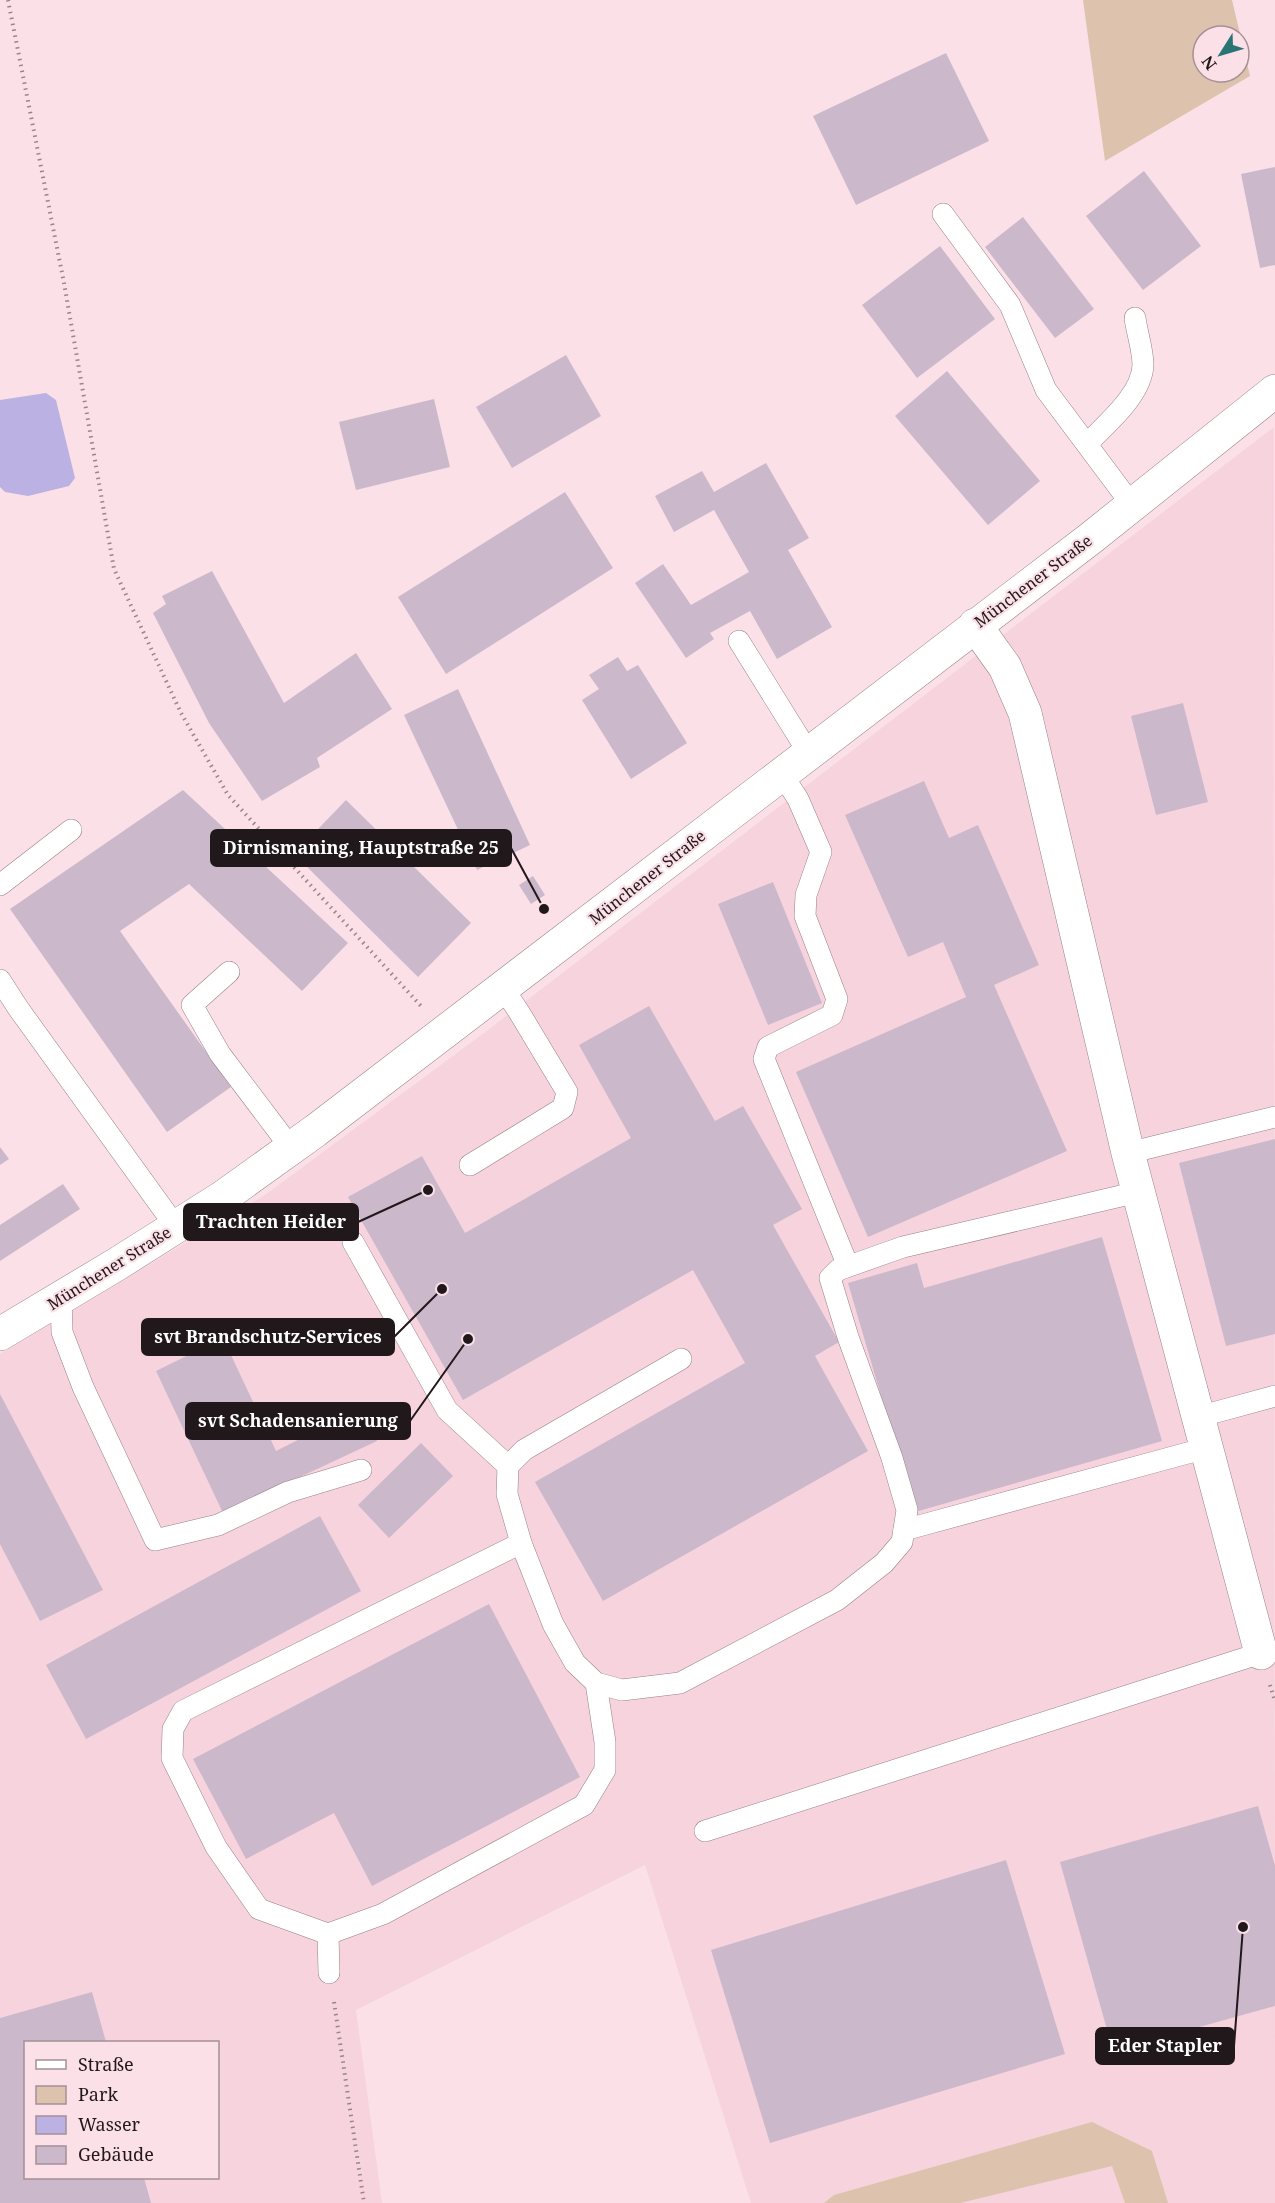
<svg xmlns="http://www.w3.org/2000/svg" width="1275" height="2203" viewBox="0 0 1275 2203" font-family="'Noto Serif',serif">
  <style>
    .built { fill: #f6d3dd; fill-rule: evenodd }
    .green { fill: #ddc3ad; fill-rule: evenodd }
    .water { fill: #bbb1e2 }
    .building { fill: #cbb9cb }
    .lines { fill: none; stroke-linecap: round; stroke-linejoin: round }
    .service-casing { stroke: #998188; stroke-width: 22 }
    .minor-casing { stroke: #998188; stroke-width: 34 }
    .secondary-casing { stroke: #998188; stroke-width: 34 }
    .path { stroke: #99868c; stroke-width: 4; stroke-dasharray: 1.5 4.5; stroke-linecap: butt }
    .service { stroke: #fff; stroke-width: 21 }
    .minor { stroke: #fff; stroke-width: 33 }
    .secondary { stroke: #fff; stroke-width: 33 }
    .labels { text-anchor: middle; stroke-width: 4.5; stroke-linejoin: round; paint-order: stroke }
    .street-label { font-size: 16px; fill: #21181b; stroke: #fbe0e8 }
    .leader { fill: none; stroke: #21181b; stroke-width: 2 }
    .callout-dot { fill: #21181b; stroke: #fbe0e8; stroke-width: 2 }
    .callout { fill: #21181b; stroke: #21181b; stroke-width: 2 }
    .callout-label { font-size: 18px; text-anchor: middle; font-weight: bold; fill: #fff }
  </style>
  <rect width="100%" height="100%" fill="#fbe0e8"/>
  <path class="built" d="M1274,427L1275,2203H751L645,1865L356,2010L382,2203H0V1354L265,1195L488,1030ZM26,2042H218V2178H26Z"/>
  <g class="green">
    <path d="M1083,0H1232L1250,76L1105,161ZM1203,36H1239V72H1203Z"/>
    <path d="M1092,2122L1152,2151L1168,2203H1125L1112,2166L960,2203H824L834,2195Z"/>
  </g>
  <path class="water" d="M46,393L56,400L75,478L69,486L28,496L5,492L0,487V400Z"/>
  <g class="building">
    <path d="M946,53L989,141L856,205L813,116Z"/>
    <path d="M1275,167V265L1260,268L1241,174Z"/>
    <path d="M1144,171L1201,246L1143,290L1086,216Z"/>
    <path d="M1023,217L1094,309L1055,338L985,247Z"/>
    <path d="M940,246L995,319L917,378L862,305Z"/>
    <path d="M566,355L601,416L512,468L476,407Z"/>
    <path d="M947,371L1040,481L988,525L895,416Z"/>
    <path d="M434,399L450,467L356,490L339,422Z"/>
    <path d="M766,463L809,538L788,550L832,627L777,659L750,611L710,633L714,639L686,658L635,583L663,564L691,605L749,572L714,510L674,532L655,496L702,471L714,492Z"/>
    <path d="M565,492L613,568L446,674L398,597Z"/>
    <path d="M212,571L284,703L356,653L392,709L317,758L320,767L262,801L209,723L153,613L166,604L162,596Z"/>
    <path d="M618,657L627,671L638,665L687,743L631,779L582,700L599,689L589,675Z"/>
    <path d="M458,689L530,845L477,870L404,715Z"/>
    <path d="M1183,703L1208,802L1156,815L1131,716Z"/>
    <path d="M924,781L949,838L978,825L1039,965L994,985L1067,1151L868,1237L796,1072L966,997L943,942L908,957L845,815Z"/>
    <path d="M183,790L348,943L302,991L189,884L120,931L231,1087L167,1132L10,909Z"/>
    <path d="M346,800L471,923L418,977L294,854Z"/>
    <path d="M533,876L545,895L531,904L519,885Z"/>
    <path d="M773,882L822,1003L768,1025L718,904Z"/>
    <path d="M649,1006L715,1121L743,1106L802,1209L773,1225L839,1342L815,1356L868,1451L603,1601L535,1482L745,1363L693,1270L463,1400L348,1197L422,1156L465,1233L631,1138L579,1045Z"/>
    <path d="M1275,1139V1334L1226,1346L1179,1163Z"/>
    <path d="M0,1147L9,1159L0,1165Z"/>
    <path d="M63,1184L80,1209L0,1261V1225Z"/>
    <path d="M1102,1237L1162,1441L915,1512L848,1283L917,1263L924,1288Z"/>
    <path d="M223,1338L276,1451L361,1408L377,1441L223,1513L156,1371Z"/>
    <path d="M0,1394L103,1590L40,1621L0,1544Z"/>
    <path d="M421,1443L453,1476L389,1538L358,1505Z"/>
    <path d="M320,1516L361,1591L86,1739L46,1665Z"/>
    <path d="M489,1604L580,1777L372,1886L334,1813L246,1859L193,1759Z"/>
    <path d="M1258,1806L1275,1866V2006L1113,2051L1060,1862Z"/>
    <path d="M1006,1860L1065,2054L770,2143L711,1950Z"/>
    <path d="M92,1992L106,2042H26V2178H144L151,2203H0V2018Z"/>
  </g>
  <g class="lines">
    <g class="service-casing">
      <g id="service">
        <path d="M943,214L1010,305L1046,390L1132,505"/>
        <path d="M1087,444C1106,424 1142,395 1143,365C1143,350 1137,333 1135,318"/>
        <path d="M739,641L808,752"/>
        <path d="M781,773L798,799L821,852L806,895L805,916L837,999L832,1015L768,1047L764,1059L848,1266"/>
        <path d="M0,885L71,830"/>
        <path d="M229,972L192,1005L220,1054L291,1148"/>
        <path d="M0,980L18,1008L176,1227"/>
        <path d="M1128,1153L1275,1117"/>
        <path d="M470,1165L563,1108L567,1092L519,1012L503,988"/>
        <path d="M353,1242L447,1410L508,1466"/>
        <path d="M61,1297L62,1332L83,1387L155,1540L218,1525L288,1492L361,1470"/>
        <path d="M681,1359L524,1450L508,1466L507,1494L521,1543L553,1624L575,1663L596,1683L622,1690L680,1683L837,1600L884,1563L902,1542L907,1510L892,1458L848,1337L830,1278L838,1270L903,1247L1138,1192"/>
        <path d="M1198,1417L1275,1396"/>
        <path d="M904,1530L1206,1448"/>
        <path d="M521,1543L183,1711L173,1729L172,1758L216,1847L259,1909L328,1934L383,1914L584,1805L605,1770V1742L596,1683"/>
        <path d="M705,1831L1261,1653"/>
        <path d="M328,1934L329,1973"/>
      </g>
    </g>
    <g class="minor-casing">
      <path id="minor" d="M975,625L1005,667L1025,713L1128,1153L1261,1653"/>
    </g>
    <g class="secondary-casing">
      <path id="secondary" d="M0,1334L117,1264L223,1197L315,1131L1091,538L1275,391"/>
    </g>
    <g class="path">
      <path d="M8,0L64,283L114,569L181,713L228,795L421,1006"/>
      <path d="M1270,1685L1275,1701"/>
      <path d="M334,2002L364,2203"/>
    </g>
    <use href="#service" class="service"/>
    <use href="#minor" class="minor"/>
    <use href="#secondary" class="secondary"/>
  </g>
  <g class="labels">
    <g class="street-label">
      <text transform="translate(1033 581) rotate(-37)" y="6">Münchener Straße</text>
      <text transform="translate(647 877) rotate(-38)" y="6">Münchener Straße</text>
      <text transform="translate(109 1268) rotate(-32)" y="6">Münchener Straße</text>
    </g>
  </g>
  <path class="leader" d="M544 909L511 848M428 1190L358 1222M442 1289L394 1337M468 1339L410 1421M1243 1927L1234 2046"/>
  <g class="callout-dot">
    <circle cx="544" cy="909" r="6"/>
    <circle cx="428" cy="1190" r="6"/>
    <circle cx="442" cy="1289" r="6"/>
    <circle cx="468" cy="1339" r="6"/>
    <circle cx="1243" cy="1927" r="6"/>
  </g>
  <g class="callout">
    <rect x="211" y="830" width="300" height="36" rx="6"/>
    <rect x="184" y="1204" width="174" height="36" rx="6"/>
    <rect x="142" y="1319" width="252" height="36" rx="6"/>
    <rect x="186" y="1403" width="224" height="36" rx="6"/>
    <rect x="1096" y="2028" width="138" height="36" rx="6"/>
  </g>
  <g class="callout-label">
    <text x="361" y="854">Dirnismaning, Hauptstraße 25</text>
    <text x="271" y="1228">Trachten Heider</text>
    <text x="268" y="1343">svt Brandschutz-Services</text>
    <text x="298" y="1427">svt Schadensanierung</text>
    <text x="1165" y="2052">Eder Stapler</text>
  </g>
  <rect x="24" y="2041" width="195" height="138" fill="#fbe0e8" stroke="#a49096" stroke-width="1.5"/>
  <rect x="36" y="2060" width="30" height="9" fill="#ffffff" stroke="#a49096" stroke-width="1.5"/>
  <text x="78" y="2071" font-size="18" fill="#21181b">Straße</text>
  <rect x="36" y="2086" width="30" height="18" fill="#ddc3ad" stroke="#a49096" stroke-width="1.5"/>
  <text x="78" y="2101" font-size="18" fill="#21181b">Park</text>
  <rect x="36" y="2116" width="30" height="18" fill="#bbb1e2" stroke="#a49096" stroke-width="1.5"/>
  <text x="78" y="2131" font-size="18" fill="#21181b">Wasser</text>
  <rect x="36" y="2146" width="30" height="18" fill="#cbb9cb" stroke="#a49096" stroke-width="1.5"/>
  <text x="78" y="2161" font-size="18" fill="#21181b">Gebäude</text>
  <g transform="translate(1221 54) rotate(233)"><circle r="28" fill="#fbe0e8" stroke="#a49096" stroke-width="1.5"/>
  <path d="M0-4.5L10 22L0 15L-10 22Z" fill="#297475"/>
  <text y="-9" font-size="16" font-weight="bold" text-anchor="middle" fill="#21181b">N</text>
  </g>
</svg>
